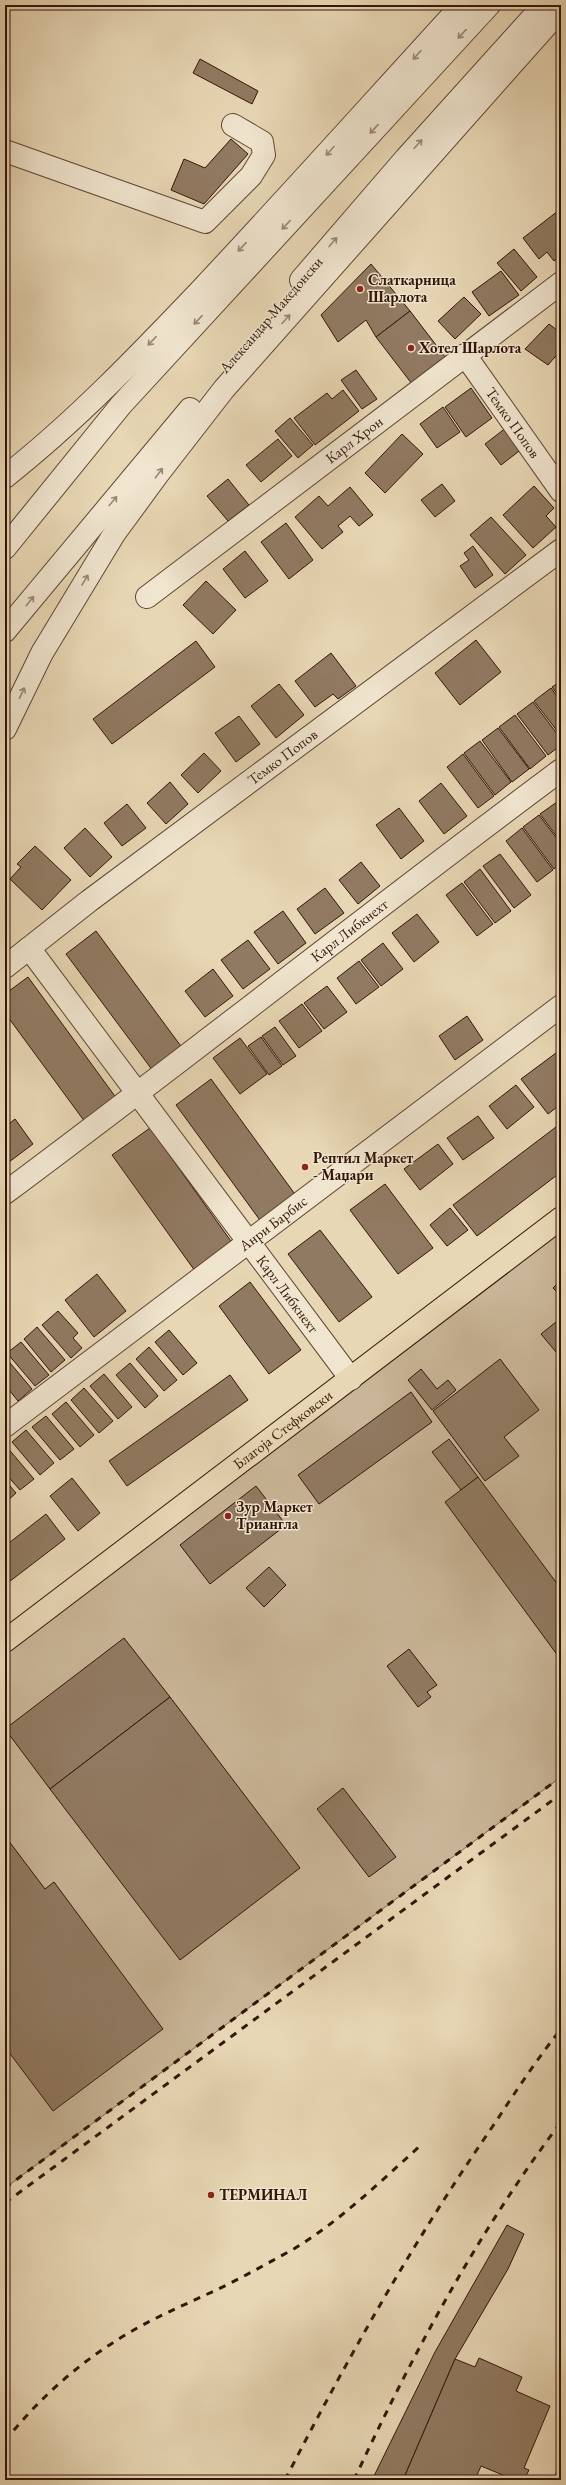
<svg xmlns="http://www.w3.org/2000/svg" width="566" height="2485" viewBox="0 0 566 2485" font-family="'EB Garamond',serif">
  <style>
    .green { fill: #c9b698; stroke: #7e6650 }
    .building { fill: #917a62; stroke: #331509 }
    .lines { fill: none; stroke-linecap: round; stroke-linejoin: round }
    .minor-casing { stroke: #604634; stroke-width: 24 }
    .major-casing { stroke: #331509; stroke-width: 24 }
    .minor { stroke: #f0e5cf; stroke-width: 22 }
    .major { stroke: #e8d7b5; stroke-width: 22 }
    .rail { stroke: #331509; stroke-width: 3; stroke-dasharray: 7 7; stroke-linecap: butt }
    .oneway { stroke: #9b8776 }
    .poi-dot { fill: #8f2418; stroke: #f0e5cf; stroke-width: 1.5 }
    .labels { text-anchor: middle; stroke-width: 3; stroke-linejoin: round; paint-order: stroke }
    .poi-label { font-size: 15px; font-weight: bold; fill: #331509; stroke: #f0e5cf; text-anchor: start }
    .street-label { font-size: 15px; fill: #331509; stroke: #f0e5cf }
  </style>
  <rect width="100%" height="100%" fill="#e8d7b5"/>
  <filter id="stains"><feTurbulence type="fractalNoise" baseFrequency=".005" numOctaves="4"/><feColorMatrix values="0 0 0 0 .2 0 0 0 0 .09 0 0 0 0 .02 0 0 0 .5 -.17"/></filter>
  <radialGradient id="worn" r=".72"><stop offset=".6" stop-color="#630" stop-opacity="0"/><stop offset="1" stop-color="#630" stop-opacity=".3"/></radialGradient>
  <path class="green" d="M561,1219V1777L5,2188V1648Z"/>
  <g class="building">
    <path d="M200,59L258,91L252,104L193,73Z"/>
    <path d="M231,139L248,154L204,204L171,190L184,159L205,168Z"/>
    <path d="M558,211L561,215V255L554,261L547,252L539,259L523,238Z"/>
    <path d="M514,249L537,277L521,291L497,263Z"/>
    <path d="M371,264L410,311L376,337L366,320L338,342L321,315Z"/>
    <path d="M501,271L519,295L489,316L472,292Z"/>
    <path d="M464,297L481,314L455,339L438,321Z"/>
    <path d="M410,311L446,358L412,384L376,337Z"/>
    <path d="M549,324L561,333V350L548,365L525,349Z"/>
    <path d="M356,370L377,399L362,409L341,380Z"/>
    <path d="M471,388L492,418L466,437L445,407Z"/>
    <path d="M343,390L359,411L315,445L294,418L327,393L332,399Z"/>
    <path d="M443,407L460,432L437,448L420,424Z"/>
    <path d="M290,418L313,445L298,458L275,431Z"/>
    <path d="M511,424L527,445L501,465L485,444Z"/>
    <path d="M402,434L423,454L385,493L365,473Z"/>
    <path d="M278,439L292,456L261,482L246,465Z"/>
    <path d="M228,479L249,505L228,521L207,496Z"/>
    <path d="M442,484L455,501L435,517L421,500Z"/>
    <path d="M534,486L554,508L546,516L556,527L533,548L503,515Z"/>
    <path d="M350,487L373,515L359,526L350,516L338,526L343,532L322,549L295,517L319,496L328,506Z"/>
    <path d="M491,517L526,555L505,574L470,535Z"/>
    <path d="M286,523L313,560L289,579L261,542Z"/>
    <path d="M473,546L493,575L475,588L460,566L469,560L464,553Z"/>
    <path d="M245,551L268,581L245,598L223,569Z"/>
    <path d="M206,581L236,610L213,634L183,605Z"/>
    <path d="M476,640L501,672L460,705L435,673Z"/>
    <path d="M196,641L215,667L112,744L93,719Z"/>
    <path d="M331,653L356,686L338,699L333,694L315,707L295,681Z"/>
    <path d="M561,681V699L552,687Z"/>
    <path d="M279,684L304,715L276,738L251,706Z"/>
    <path d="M551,688L561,702V736L534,701Z"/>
    <path d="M533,702L561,739V745L548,755L517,714Z"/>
    <path d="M515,715L546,756L530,769L499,727Z"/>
    <path d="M239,716L260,744L236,762L215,733Z"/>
    <path d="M498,728L529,769L512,782L482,740Z"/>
    <path d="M480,741L511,782L495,795L464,753Z"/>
    <path d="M204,753L221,771L198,793L181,775Z"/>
    <path d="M463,754L494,796L478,808L447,767Z"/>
    <path d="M170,782L188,804L166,824L147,803Z"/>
    <path d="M441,783L467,816L444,834L419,801Z"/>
    <path d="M557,802L561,808V842L540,814Z"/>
    <path d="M127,804L146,828L122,846L104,823Z"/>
    <path d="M399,808L424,841L401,859L376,825Z"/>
    <path d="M539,815L561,844V863L554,869L523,827Z"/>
    <path d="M85,828L112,857L90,877L64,848Z"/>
    <path d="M522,828L553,870L537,882L506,841Z"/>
    <path d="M35,846L71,880L42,910L10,879L21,867L17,864Z"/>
    <path d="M500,854L531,895L514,908L483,866Z"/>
    <path d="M361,862L380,886L358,904L339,880Z"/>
    <path d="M480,869L511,911L495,923L464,882Z"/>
    <path d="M462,883L493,924L477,936L446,895Z"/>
    <path d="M325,888L344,913L315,934L297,909Z"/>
    <path d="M283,911L306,943L278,964L254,932Z"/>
    <path d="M417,914L439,942L414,962L392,933Z"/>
    <path d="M96,931L183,1049L153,1071L66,954Z"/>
    <path d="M248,940L270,969L243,989L221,960Z"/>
    <path d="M383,943L403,969L381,986L361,960Z"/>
    <path d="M359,961L379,987L356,1004L337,978Z"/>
    <path d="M213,969L233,996L205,1017L185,991Z"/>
    <path d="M28,977L117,1099L85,1122L5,1013V994Z"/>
    <path d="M327,986L347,1012L324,1029L304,1003Z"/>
    <path d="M302,1004L322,1031L299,1048L279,1021Z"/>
    <path d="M467,1016L483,1040L455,1060L439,1036Z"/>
    <path d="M275,1027L296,1056L283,1065L262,1036Z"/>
    <path d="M261,1037L282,1066L269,1075L248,1046Z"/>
    <path d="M240,1038L267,1074L240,1094L213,1058Z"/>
    <path d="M556,1053L561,1060V1104L548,1114L521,1079Z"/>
    <path d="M211,1079L297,1197L262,1223L176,1105Z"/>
    <path d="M516,1085L534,1107L507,1129L489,1106Z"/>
    <path d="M478,1116L494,1138L463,1160L447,1138Z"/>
    <path d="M15,1119L33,1144L5,1165V1127Z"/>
    <path d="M556,1127L561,1134V1172L477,1236L453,1205Z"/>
    <path d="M150,1128L233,1244L195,1271L112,1155Z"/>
    <path d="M438,1144L453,1164L420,1190L404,1169Z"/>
    <path d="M385,1184L433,1248L398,1274L350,1210Z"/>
    <path d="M450,1208L468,1230L447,1246L430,1225Z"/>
    <path d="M320,1230L372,1297L339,1322L288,1254Z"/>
    <path d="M97,1274L126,1311L94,1337L65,1300Z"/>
    <path d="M561,1280V1296L553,1288Z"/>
    <path d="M250,1282L301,1350L269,1374L219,1306Z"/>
    <path d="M58,1311L78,1333L73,1338L82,1348L71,1358L42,1325Z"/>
    <path d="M561,1318V1358L541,1334Z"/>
    <path d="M37,1327L65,1360L51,1372L24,1339Z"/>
    <path d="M169,1330L197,1363L183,1375L155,1342Z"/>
    <path d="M21,1342L49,1375L35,1386L7,1353Z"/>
    <path d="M149,1347L177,1380L164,1391L136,1359Z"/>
    <path d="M5,1357L32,1389L18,1401L5,1385Z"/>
    <path d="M500,1359L539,1410L504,1437L519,1456L485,1481L433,1411Z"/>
    <path d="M130,1363L158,1396L145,1408L116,1375Z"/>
    <path d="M421,1369L437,1389L448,1380L456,1390L432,1410L408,1380Z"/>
    <path d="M104,1374L132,1407L118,1419L90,1386Z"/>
    <path d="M230,1375L248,1400L127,1486L109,1461Z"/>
    <path d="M84,1388L113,1421L99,1433L71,1400Z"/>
    <path d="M411,1392L432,1422L319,1504L298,1475Z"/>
    <path d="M66,1402L94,1435L80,1447L52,1414Z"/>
    <path d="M46,1416L74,1449L60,1460L32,1427Z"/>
    <path d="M26,1430L54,1463L40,1475L12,1442Z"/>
    <path d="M449,1439L478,1477L461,1490L432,1452Z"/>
    <path d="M6,1446L34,1479L20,1490L5,1473Z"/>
    <path d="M478,1477L561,1589V1660L445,1502Z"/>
    <path d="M72,1478L100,1513L78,1531L50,1496Z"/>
    <path d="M5,1480L16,1493L5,1503Z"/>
    <path d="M256,1486L286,1525L210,1584L180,1545Z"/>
    <path d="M46,1514L65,1539L5,1585V1546Z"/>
    <path d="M269,1567L286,1585L264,1607L246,1588Z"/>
    <path d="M124,1638L170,1697L50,1789L5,1729Z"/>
    <path d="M409,1649L437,1685L427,1692L431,1697L418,1707L387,1666Z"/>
    <path d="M170,1697L300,1868L180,1960L50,1789Z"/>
    <path d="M343,1788L396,1857L369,1877L317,1809Z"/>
    <path d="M5,1836L45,1889L54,1882L163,2029L53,2111L5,2047Z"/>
    <path d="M507,2225L524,2234L508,2269L455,2359L403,2480H372L435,2352Z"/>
    <path d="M479,2358L522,2377L516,2391L550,2406L524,2468L529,2470L524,2480H515L481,2466L475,2480H403L455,2359L475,2367Z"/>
    <path d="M561,2463V2480H553Z"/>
  </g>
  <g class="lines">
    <g class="minor-casing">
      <g id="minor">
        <path d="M5,151L205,222L251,176L264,155L262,142L233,125"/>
        <path d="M301,280L406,158L544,5"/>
        <path id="s1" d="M465,355L561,491"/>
        <path d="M5,477C76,421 138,356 201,290C289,196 375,100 462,5"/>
        <path d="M5,548L121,405L489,5"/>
        <path id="s2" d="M147,597L561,283"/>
        <path d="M5,631L190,409"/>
        <path d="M5,729L42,653L114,534L158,474L224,389L561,9"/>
        <path id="s3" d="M29,948L351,1379"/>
        <path id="s4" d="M5,967L89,901L561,550"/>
        <path id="s5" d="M5,1193C192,1054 374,909 561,770"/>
        <path id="s6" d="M5,1426L561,1006"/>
      </g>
    </g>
    <g class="major-casing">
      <g id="major">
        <path id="s7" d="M5,1641L561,1218"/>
      </g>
    </g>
    <use href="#minor" class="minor"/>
    <use href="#major" class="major"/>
    <g class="rail">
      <path d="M5,2188L561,1777"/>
      <path d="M5,2203L561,1794"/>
      <path d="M5,2441C35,2403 73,2368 114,2342C146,2321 180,2307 214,2291C240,2279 266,2264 292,2250C339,2222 380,2182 421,2145"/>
      <path d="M285,2480C348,2357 416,2237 495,2123C516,2091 537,2059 561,2029"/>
      <path d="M354,2480C412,2355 478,2232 561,2122"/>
    </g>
  </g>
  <defs><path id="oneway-shaft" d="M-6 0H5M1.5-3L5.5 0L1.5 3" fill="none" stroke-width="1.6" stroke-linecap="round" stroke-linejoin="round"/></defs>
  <g class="oneway">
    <use href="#oneway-shaft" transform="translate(462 34) rotate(133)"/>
    <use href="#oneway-shaft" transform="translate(417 55) rotate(132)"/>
    <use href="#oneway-shaft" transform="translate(374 129) rotate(133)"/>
    <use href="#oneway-shaft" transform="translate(418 144) rotate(-48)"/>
    <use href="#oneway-shaft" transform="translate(330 151) rotate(132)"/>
    <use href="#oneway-shaft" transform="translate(286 225) rotate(133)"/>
    <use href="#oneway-shaft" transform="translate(333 242) rotate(-49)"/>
    <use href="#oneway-shaft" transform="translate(242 247) rotate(133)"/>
    <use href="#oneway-shaft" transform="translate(286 319) rotate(-48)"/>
    <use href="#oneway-shaft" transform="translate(198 320) rotate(133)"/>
    <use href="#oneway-shaft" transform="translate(152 341) rotate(133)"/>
    <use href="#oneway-shaft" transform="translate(159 473) rotate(-53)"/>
    <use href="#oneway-shaft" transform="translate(113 501) rotate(-50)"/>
    <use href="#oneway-shaft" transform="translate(85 580) rotate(-59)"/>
    <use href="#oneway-shaft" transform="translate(30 601) rotate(-51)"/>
    <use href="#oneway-shaft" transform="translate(22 693) rotate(-64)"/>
  </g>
  <g class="poi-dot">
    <circle cx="360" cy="289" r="4"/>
    <circle cx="411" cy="348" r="4"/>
    <circle cx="305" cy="1167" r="4"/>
    <circle cx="228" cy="1516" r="4"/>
    <circle cx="211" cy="2195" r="4"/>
  </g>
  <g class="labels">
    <g class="poi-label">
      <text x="368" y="285">Слаткарница<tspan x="368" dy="17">Шарлота</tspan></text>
      <text x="419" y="353">Хотел Шарлота</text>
      <text x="313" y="1163">Рептил Маркет<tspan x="313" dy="17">- Маџари</tspan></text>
      <text x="236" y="1512">Зур Маркет<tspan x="236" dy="17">Триангла</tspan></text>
      <text x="219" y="2200">ТЕРМИНАЛ</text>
    </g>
    <g class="street-label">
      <text transform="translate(271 315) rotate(-49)" y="5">Александар Македонски</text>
      <text dy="5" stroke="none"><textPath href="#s1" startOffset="83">Темко Попов</textPath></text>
      <text dy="5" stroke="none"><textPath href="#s2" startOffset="260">Карл Хрон</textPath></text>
      <text dy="5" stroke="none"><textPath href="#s4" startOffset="348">Темко Попов</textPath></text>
      <text dy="5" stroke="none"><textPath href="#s5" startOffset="433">Карл Либкнехт</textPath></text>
      <text dy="5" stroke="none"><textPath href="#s6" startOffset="336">Анри Барбис</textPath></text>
      <text dy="5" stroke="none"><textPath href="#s3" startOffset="432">Карл Либкнехт</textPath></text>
      <text dy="5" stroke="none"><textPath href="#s7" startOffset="349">Благоја Стефковски</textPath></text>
    </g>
  </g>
  <rect width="566" height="2485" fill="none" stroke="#e8d7b5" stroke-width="20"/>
  <rect x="6" y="6" width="554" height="2473" fill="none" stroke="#331509" stroke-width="2"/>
  <rect x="10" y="10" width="546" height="2465" fill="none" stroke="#331509"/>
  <rect width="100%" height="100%" filter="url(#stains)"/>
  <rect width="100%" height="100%" fill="url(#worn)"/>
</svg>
